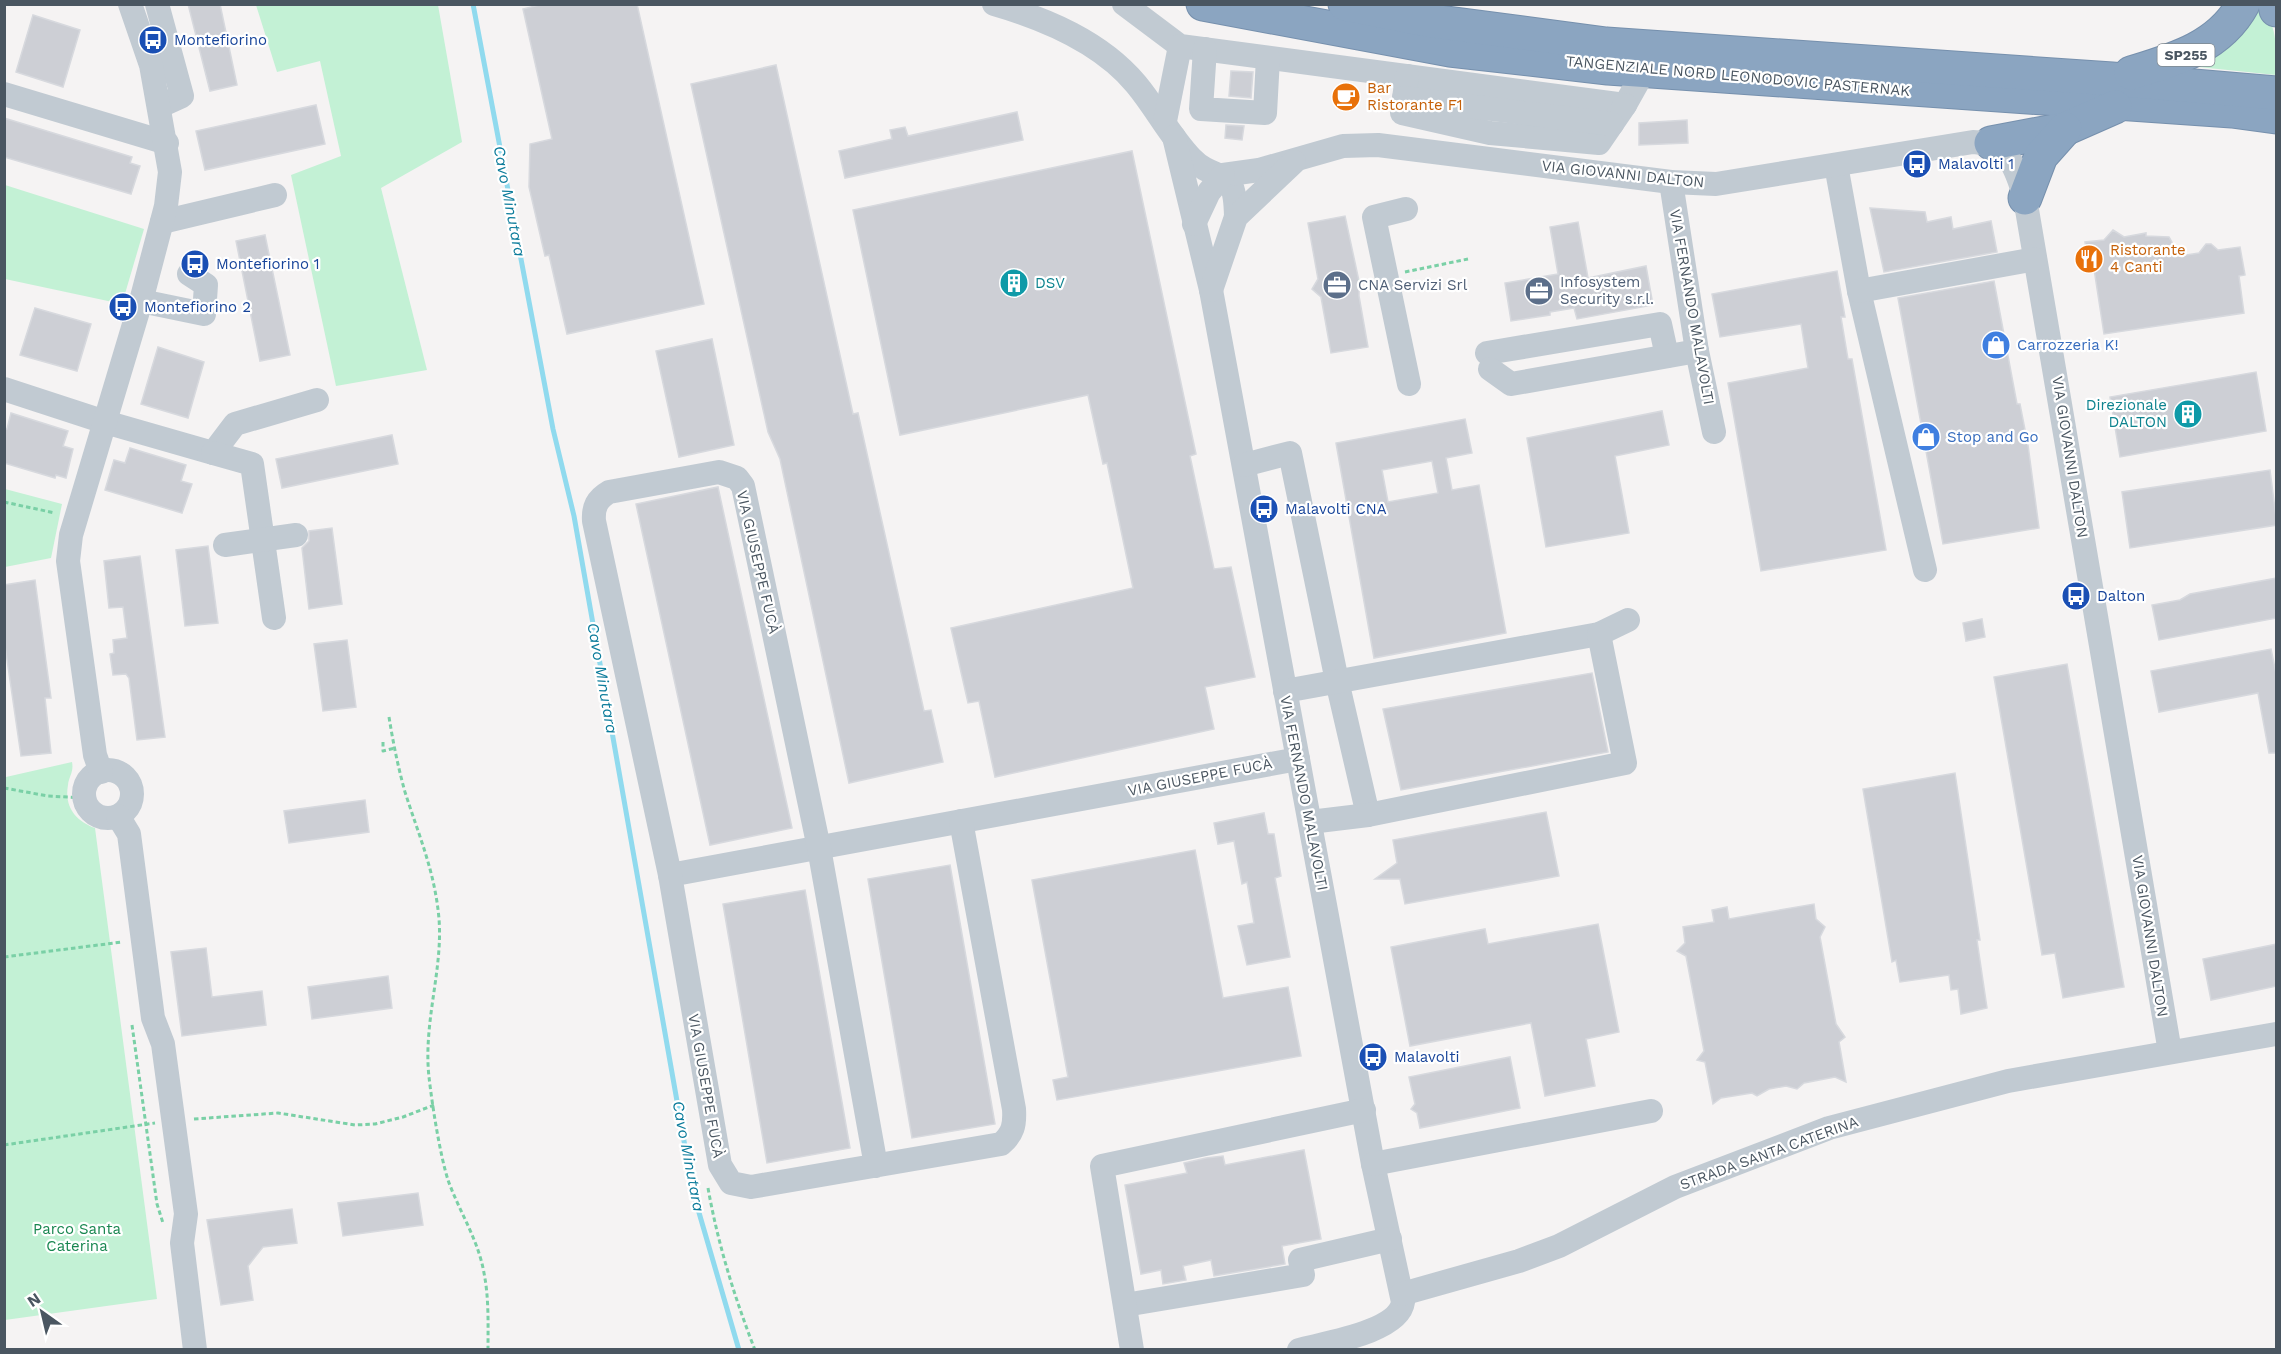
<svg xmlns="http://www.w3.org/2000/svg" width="2281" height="1354" viewBox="0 0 2281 1354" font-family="'Work Sans',sans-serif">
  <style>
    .green { fill: #c3f1d5 }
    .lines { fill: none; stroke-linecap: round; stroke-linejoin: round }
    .stream { stroke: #90daee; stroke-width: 5 }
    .building { fill: #cdcfd5; stroke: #d7d9de; stroke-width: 1.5; fill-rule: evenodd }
    .highway-casing { stroke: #7690ad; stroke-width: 35 }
    .path { stroke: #7ad0a6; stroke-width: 3; stroke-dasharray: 4.5 3; stroke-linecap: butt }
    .minor { stroke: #c1cad2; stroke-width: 24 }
    .highway { stroke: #8ba5c1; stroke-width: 33 }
    .labels { text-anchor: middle; stroke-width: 4.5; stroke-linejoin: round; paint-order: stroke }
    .shield { fill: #fff; stroke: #808990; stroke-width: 1.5 }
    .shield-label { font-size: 14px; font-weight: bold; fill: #4a5661 }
    .transit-label { font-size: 15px; fill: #164399; stroke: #fff; text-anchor: start }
    .street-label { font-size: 15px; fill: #4a5661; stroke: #fff }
    .food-label { font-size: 15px; fill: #c56008; stroke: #fff; text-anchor: start }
    .service-label { font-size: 15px; fill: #4e5e75; stroke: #fff; text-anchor: start }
    .culture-label { font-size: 15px; fill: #0d838f; stroke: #fff; text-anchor: start }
    .shop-label { font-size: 15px; fill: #366cbe; stroke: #fff; text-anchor: start }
    .park-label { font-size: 15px; fill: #17864f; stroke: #fff }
    .water-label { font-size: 16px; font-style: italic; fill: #0c7c9b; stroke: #fff }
  </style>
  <rect width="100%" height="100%" fill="#f5f3f3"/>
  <g class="green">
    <path d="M256,5H438L462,142L381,188L427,370L336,386L291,175L341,156L320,61L277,72Z"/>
    <path d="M2256,5C2279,20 2276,49 2276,75L2189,66Z"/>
    <path d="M5,185L144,229L122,304L5,279Z"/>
    <path d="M5,489L62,504L51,558L5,567Z"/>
    <path d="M72,762C74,772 69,776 68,785C64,807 76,821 95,828L157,1299L5,1320V773L6,777Z"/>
  </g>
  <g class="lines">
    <path class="stream" d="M473,4L553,429L574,516L693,1192L739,1350"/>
  </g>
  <g class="building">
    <path d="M188,4H220L237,85L210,91Z"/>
    <path d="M543,4H637L704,304L567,334L549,255L545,256L529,187L530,144L552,139L523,9Z"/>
    <path d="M33,15L80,30L63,87L16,72Z"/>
    <path d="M776,65L853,414L858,413L924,711L931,710L943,762L849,783L780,459L768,432L691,84Z"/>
    <path d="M1231,71L1253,72L1251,98L1229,96Z"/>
    <path d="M316,105L325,144L205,170L196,131Z"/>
    <path d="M1017,112L1023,140L845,178L839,151L892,139L890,130L905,127L908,136Z"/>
    <path d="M4,118L132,157L130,163L140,166L131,194L4,157Z"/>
    <path d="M1687,120L1688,143L1639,145V123Z"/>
    <path d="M1226,125L1244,126L1242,140L1225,138Z"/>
    <path d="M1132,151L1196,454L1190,456L1214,569L1231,567L1255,677L1205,687L1214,729L995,777L979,701L968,703L951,628L1133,588L1107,463L1103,464L1088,395L900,435L853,210Z"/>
    <path d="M1870,208L1925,212L1927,222L1951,217L1953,229L1991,221L1997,252L1884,272Z"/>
    <path d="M1345,216L1359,281V296L1368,347L1331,353L1321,297L1312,289L1318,279L1308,223Z"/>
    <path d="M1578,222L1588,278L1646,266L1653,305L1577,319L1574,308L1550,312V315L1511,321L1505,283L1558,274L1550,227Z"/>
    <path d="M2113,230L2124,237L2146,233V236L2169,237L2180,256L2199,253L2206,244H2211L2218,250L2240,247L2245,275L2239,276L2244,313L2104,334L2094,269L2089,270L2085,242L2104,240Z"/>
    <path d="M265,235L290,355L260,361L236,241Z"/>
    <path d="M1837,271L1845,317H1841L1848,359H1852L1886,550L1761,571L1728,383L1808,368L1801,324L1720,337L1712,294Z"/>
    <path d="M1994,281L2017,404H2020L2028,445L2039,528L1943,544L1898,298Z"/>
    <path d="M35,308L91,324L77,371L20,355Z"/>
    <path d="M712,339L734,445L679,457L656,351Z"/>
    <path d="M158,347L204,362L188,418L141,404Z"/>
    <path d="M2256,372L2266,431L2120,457L2110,397Z"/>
    <path d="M1662,411L1669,445L1615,456L1629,533L1546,547L1527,438Z"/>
    <path d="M11,413L68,431L63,446L73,449L66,478L56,475L55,478L4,463V429H7Z"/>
    <path d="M1465,419L1472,453L1446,458L1452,490L1479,485L1506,633L1374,658L1336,443ZM1432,461L1438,493L1388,502L1382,470Z"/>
    <path d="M392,435L398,464L282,488L276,459Z"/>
    <path d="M130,448L186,465L181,481L192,484L182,513L105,490L114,460L125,463Z"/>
    <path d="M2270,470L2277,525L2130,548L2122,492Z"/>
    <path d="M718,487L792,828L710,845L636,504Z"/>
    <path d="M332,528L342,604L309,609L302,548L309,541V531Z"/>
    <path d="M208,546L218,623L185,626L176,550Z"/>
    <path d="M140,556L165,737L137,740L129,678L126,674L113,675L110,654L114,653L113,640L127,638L123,607L109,608L104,561Z"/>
    <path d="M2277,578V618L2159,640L2152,605L2180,600L2190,594Z"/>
    <path d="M35,580L51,698H45L51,753L21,756L4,639V585Z"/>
    <path d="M1982,619L1985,637L1966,641L1963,623Z"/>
    <path d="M347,640L356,707L323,711L314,644Z"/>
    <path d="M2271,649L2277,678V753H2269L2258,693L2159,712L2151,671Z"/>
    <path d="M2067,664L2124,987L2063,998L2055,953L2042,955L1994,677Z"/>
    <path d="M1592,673L1608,752L1401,790L1383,709Z"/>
    <path d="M1955,773L1980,940H1977L1987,1008L1961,1014L1958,989L1951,990L1949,975L1900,982L1896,960L1892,962L1863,789Z"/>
    <path d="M365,800L369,832L289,843L284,811Z"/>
    <path d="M1546,812L1559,876L1405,904L1400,879H1375L1397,863L1393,840Z"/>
    <path d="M1264,813L1268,834H1274L1281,876L1275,878L1290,957L1247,965L1238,926L1254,923L1247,882L1242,884L1234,841L1218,844L1214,823Z"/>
    <path d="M1195,850L1223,998L1288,987L1301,1056L1057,1100L1053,1080L1068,1077L1032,880Z"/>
    <path d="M950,865L995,1124L912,1138L868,879Z"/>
    <path d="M805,890L850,1148L767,1163L723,904Z"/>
    <path d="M1814,904L1816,919L1825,927L1820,937L1836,1024L1845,1037L1839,1042L1846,1082L1835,1077L1804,1083L1797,1089L1786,1086L1769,1089L1757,1096L1752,1093L1721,1098L1713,1104L1705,1062L1697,1060L1704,1051L1686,956L1677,951L1685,943L1683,927L1714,922L1712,910L1727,907L1729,919Z"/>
    <path d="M1598,924L1619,1032L1586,1039L1595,1086L1545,1096L1531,1023L1410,1046L1391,947L1485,929L1488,944Z"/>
    <path d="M2277,944V986L2211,1000L2203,959Z"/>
    <path d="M206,948L212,997L262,991L266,1025L182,1036L171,952Z"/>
    <path d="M388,976L392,1008L312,1019L308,987Z"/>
    <path d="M1510,1057L1520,1108L1420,1128L1417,1113L1411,1109L1415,1104L1409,1077Z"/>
    <path d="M1304,1150L1321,1239L1282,1246L1285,1264L1214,1276L1211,1260L1183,1266L1186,1280L1163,1284L1161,1270L1141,1274L1125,1185L1187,1173L1184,1163L1206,1158L1223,1156L1225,1165Z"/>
    <path d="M418,1193L423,1225L343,1236L338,1203Z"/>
    <path d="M292,1209L297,1243L263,1247L248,1266L253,1300L221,1305L207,1220Z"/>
  </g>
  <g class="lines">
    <g class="highway-casing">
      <g id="highway">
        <path d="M1203,4L1450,50L1608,68L2232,111L2276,117"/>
        <path d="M1345,4L1432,21L1606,44L2112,79L2276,93"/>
        <path d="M2275,4L2276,10"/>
        <path d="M2131,73C2174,60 2220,47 2243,4"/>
        <path d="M1991,143L2065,129L2115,107"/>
        <path d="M2025,198L2041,156L2065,129"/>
      </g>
    </g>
    <g class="path">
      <path d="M1405,272L1468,259"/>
      <path d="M1359,281L1366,280"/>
      <path d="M4,502L55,513"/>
      <path d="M389,717C393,742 398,767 405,792C419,836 435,872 439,919C443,970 423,1023 429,1077C432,1104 440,1155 448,1180C459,1211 478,1239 484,1273C489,1298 488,1324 488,1350"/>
      <path d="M383,742V751L395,748"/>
      <path d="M4,788L48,796L84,798"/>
      <path d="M74,797L77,809L99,825"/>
      <path d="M4,957L122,942"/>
      <path d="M132,1025L157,1204L163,1223"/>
      <path d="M194,1119L278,1113L355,1125L375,1124L403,1117L434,1105"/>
      <path d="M4,1145L155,1123"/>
      <path d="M708,1188C718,1244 734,1296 755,1350"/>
    </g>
    <g class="minor">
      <path d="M157,4L182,96L160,106"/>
      <path d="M994,4C1046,19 1101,42 1136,84C1156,108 1170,136 1191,158C1218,186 1235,161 1236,217"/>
      <path d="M1124,4L1180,46L1625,105L1644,71"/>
      <path d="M1205,49L1201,109L1265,113L1268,58"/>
      <path d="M1407,76L1402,113L1490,133L1599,143L1625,105"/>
      <path d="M4,94L167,143"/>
      <path d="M1404,98L1612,124"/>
      <path d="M1165,121L1180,46"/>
      <path d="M1174,137L1211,290L1373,1164L1403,1302C1399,1332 1325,1343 1299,1350"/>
      <path d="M1836,165L1859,291L1925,570"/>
      <path d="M1223,175L1259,170L1343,146L1378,145L1671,182L1716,184L1973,142C2008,143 2016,167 2025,198L2170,1052"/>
      <path d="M1671,182L1697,351L1714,432"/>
      <path d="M1406,209L1374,217L1409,384"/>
      <path d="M162,222L275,195"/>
      <path d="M1194,224L1209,192L1223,175"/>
      <path d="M1211,290L1236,217L1294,162"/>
      <path d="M1859,291L2035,259"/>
      <path d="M141,301L204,314L206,285L189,274"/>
      <path d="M1487,353L1660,324L1667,356"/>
      <path d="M1490,369L1511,384L1697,351"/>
      <path d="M4,389L105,422L213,453L235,424L317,400"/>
      <path d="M213,453L252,464L274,618"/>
      <path d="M1244,465L1290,453L1337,681L1368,815"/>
      <path d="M225,545L296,535"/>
      <path d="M1285,691L1599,634L1628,620"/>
      <circle cx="108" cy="794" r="24"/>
      <path d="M101,772L95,755L68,561L71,535L141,301L166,206L170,172L151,65L130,4"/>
      <path d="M118,816L129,834L153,1018L163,1044L186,1214L182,1243L195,1350"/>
      <path d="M1310,822L1368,815L1625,763L1599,634"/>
      <path d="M670,875L1298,759"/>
      <path d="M1373,1164L1651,1111"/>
      <path d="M876,1166L819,848L743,486L737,478L719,472L609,492C597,499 593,507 594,521L670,875L720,1165L731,1183L751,1187L1001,1144C1013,1134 1015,1125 1014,1109L961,821"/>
      <path d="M1402,1294L1519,1261L1559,1246L1675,1187L1829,1128L2008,1081L2276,1034"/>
      <path d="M1125,1305L1303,1275L1300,1260L1390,1239"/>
      <path d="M1132,1350L1102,1166L1364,1110"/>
    </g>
    <use href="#highway" class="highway"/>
  </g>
  <defs>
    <g id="bus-disc" transform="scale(1.5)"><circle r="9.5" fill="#1a4fb4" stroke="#fff"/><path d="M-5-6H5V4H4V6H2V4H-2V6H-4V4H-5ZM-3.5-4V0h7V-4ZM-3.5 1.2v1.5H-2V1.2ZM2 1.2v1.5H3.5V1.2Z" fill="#fff"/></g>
    <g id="cafe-disc" transform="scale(1.5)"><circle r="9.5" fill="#e8710a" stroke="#fff"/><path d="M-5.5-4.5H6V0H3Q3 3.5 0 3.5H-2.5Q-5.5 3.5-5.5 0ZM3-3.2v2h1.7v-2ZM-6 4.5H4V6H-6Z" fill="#fff"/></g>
    <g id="restaurant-disc" transform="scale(1.5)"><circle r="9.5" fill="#e8710a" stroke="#fff"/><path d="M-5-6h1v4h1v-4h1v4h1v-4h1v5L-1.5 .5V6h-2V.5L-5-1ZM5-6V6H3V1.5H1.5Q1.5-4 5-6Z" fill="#fff"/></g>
    <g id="building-disc" transform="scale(1.5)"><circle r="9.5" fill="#0f9aa8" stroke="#fff"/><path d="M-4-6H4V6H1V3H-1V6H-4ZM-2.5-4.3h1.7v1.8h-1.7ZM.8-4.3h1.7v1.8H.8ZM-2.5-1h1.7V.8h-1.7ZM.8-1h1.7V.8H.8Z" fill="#fff"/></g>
    <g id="office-disc" transform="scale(1.5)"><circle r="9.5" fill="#5c6f8a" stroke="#fff"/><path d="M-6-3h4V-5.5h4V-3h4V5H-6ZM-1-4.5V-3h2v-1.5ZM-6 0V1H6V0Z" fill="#fff"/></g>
    <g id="shop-disc" transform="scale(1.5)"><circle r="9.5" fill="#3f7fe0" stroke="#fff"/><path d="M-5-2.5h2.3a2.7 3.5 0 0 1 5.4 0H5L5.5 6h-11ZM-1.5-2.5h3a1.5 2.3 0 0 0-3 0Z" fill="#fff"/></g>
  </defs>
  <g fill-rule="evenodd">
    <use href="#bus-disc" x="153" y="40"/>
    <use href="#cafe-disc" x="1346" y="97"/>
    <use href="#bus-disc" x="1917" y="164"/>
    <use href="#restaurant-disc" x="2089" y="259"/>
    <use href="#bus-disc" x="195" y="264"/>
    <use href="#building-disc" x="1014" y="283"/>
    <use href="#office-disc" x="1337" y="285"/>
    <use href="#office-disc" x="1539" y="291"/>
    <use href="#bus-disc" x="123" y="307"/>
    <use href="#shop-disc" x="1996" y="345"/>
    <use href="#building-disc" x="2188" y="414"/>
    <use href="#shop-disc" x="1926" y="437"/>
    <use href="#bus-disc" x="1264" y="509"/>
    <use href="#bus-disc" x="2076" y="596"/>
    <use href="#bus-disc" x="1373" y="1057"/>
  </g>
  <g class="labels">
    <rect class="shield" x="2157.5" y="44" width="57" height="22" rx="4.5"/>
    <g class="shield-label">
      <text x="2186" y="60">SP255</text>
    </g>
    <g class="transit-label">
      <text x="174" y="45">Montefiorino</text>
      <text x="1938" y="169">Malavolti 1</text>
      <text x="216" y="269">Montefiorino 1</text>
      <text x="144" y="312">Montefiorino 2</text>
      <text x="1285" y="514">Malavolti CNA</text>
      <text x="2097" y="601">Dalton</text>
      <text x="1394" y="1062">Malavolti</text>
    </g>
    <g class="street-label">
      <text transform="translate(1738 76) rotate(5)" y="5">TANGENZIALE NORD LEONODOVIC PASTERNAK</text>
      <text transform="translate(1623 174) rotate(6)" y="5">VIA GIOVANNI DALTON</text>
      <text transform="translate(1692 307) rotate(80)" y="5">VIA FERNANDO MALAVOLTI</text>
      <text transform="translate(2070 457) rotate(81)" y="5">VIA GIOVANNI DALTON</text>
      <text transform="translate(758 562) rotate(77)" y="5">VIA GIUSEPPE FUCÀ</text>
      <text transform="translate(1200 777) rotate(-11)" y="5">VIA GIUSEPPE FUCÀ</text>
      <text transform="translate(1304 793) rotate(79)" y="5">VIA FERNANDO MALAVOLTI</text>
      <text transform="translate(2150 936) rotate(81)" y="5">VIA GIOVANNI DALTON</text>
      <text transform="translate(706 1086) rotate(80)" y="5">VIA GIUSEPPE FUCÀ</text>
      <text transform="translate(1769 1153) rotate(-20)" y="5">STRADA SANTA CATERINA</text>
    </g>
    <g class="food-label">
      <text x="1367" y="93">Bar<tspan x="1367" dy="17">Ristorante F1</tspan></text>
      <text x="2110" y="255">Ristorante<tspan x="2110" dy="17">4 Canti</tspan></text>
    </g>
    <g class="service-label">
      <text x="1560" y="287">Infosystem<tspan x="1560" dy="17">Security s.r.l.</tspan></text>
      <text x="1358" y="290">CNA Servizi Srl</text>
    </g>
    <g class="culture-label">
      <text x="1035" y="288">DSV</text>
      <text x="2167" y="410" text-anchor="end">Direzionale<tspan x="2167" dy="17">DALTON</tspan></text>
    </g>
    <g class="shop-label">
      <text x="2017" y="350">Carrozzeria K!</text>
      <text x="1947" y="442">Stop and Go</text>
    </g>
    <g class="park-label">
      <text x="77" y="1234">Parco Santa<tspan x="77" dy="17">Caterina</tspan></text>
    </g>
    <g class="water-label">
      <text transform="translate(510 201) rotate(79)" y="6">Cavo Minutara</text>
      <text transform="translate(603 678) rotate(80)" y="6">Cavo Minutara</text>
      <text transform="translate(689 1156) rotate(79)" y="6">Cavo Minutara</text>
    </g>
  </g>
  <rect width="2281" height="1354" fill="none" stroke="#4a5661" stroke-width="12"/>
  <g transform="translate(42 1312) rotate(326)" stroke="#ffffff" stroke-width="4.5" paint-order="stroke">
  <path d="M0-4.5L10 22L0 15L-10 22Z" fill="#4a5661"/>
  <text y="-9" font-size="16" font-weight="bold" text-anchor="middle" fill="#4a5661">N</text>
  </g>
</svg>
